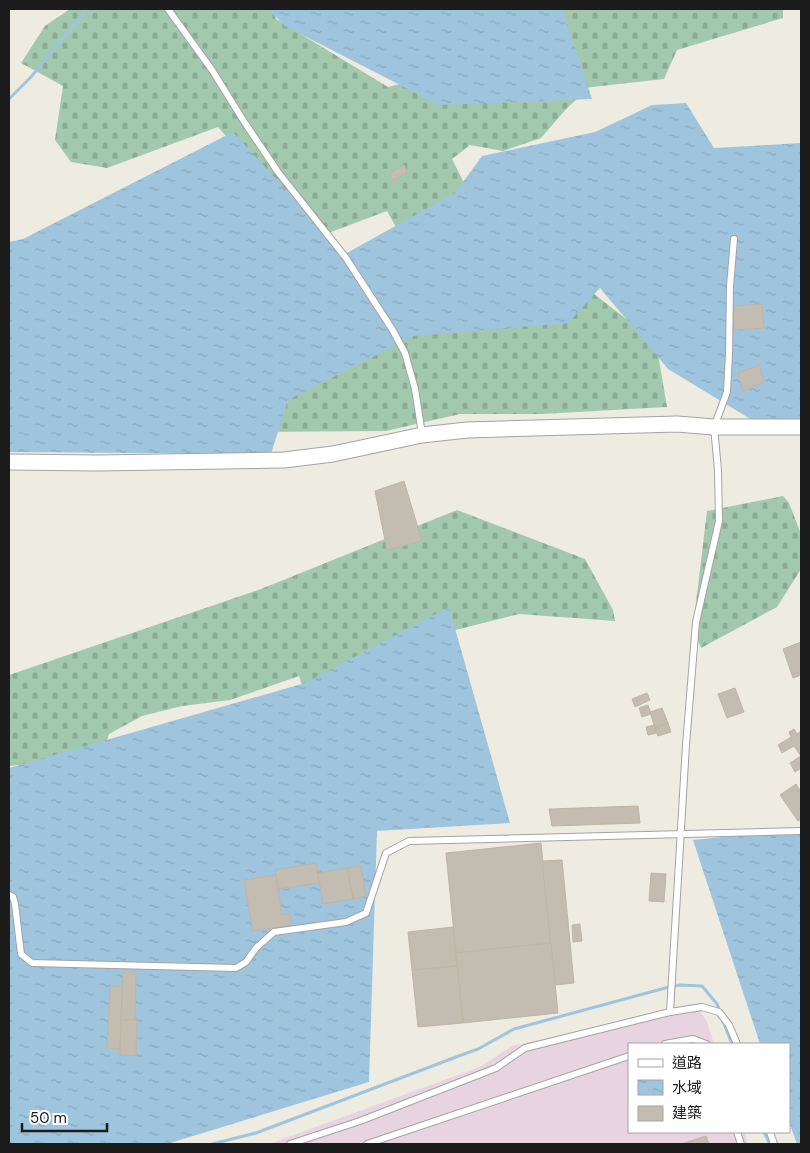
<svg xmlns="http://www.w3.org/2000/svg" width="810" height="1153" viewBox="0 0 810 1153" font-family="'DM Sans','Noto Sans TC',sans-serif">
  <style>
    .industrial { fill: #e8d3e0 }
    .cemetery { fill: url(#cemetery-stones) }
    .water { fill: url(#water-ripples) }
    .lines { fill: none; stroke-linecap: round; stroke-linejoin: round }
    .stream { stroke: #9fc5de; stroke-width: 3 }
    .building { fill: #c2bcb1; stroke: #c0b5a3 }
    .service-casing { stroke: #a3a3a3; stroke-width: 8 }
    .tertiary-casing { stroke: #a3a3a3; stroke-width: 17 }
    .service { stroke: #fff; stroke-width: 6 }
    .tertiary { stroke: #fff; stroke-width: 15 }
  </style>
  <defs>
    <pattern id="cemetery-stones" width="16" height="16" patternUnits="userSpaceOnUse" patternTransform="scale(1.25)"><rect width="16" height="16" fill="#a2c8ae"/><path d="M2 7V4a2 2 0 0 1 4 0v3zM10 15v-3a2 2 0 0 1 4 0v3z" fill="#8bab95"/></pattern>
    <pattern id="water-ripples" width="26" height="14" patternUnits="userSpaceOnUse" patternTransform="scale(1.25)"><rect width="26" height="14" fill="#9fc5de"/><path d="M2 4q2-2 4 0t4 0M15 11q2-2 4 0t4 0" fill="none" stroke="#88a9be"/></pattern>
  </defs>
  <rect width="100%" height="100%" fill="#eeece1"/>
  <path class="industrial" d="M696,1005L707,1022L714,1044H629V1132H744L748,1144H269L480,1067L512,1046Z"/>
  <g class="cemetery">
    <path d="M70,9H272L276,19L388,87L507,57L561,9H783V18L677,50L664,79L583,88L585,92L567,108L541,138L503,151L470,145L452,159L514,283L585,287L656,342L667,407L542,414H460L386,431L252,432L303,370L431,290L387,211L315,238L218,127L107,168L71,162L55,140L63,86L21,63L45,26Z"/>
    <path d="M783,496L789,503L801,534V569L777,607L701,648L693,628L707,511Z"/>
    <path d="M457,510L585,559L613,610L615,621L519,614L420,639L309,709L299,676L230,700L182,706L142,716L109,734L102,757L9,766V675L261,589Z"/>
  </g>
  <g class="water">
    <path d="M268,9H562L592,99L439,105L285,26Z"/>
    <path d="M686,103L714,148L801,143V424L757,423L668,369L600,288L568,323L414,336L288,400L271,454L9,452V242L23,239L233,132L345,254L455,193L482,156L595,132L652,105Z"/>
    <path d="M449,607L510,823L377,831L369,1082L167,1144H9V768L305,683Z"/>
    <path d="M801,829V1144H797L789,1122V1044H760L693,840Z"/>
  </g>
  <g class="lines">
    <g class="stream">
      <path d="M9,99L31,77L87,9"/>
      <path d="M723,1021L732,1044"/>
      <path d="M764,1132L770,1144"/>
      <path d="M212,1144L256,1133L456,1057L478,1049L514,1029L669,987L680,985L702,986L717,1004L720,1011"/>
    </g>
  </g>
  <g class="building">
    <path d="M404,165L407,172L393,181L390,173Z"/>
    <path d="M762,304L764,328L734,330L733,306Z"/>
    <path d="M759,365L764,382L743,391L738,373Z"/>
    <path d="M404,481L422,541L387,550L375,491Z"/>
    <path d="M801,642V675L793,678L783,649Z"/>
    <path d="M735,688L744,712L727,718L718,694Z"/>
    <path d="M647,693L650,700L635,707L632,699Z"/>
    <path d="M648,705L651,714L642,717L639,708Z"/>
    <path d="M662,708L668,723L655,728L650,712Z"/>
    <path d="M668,723L671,732L658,736L655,728Z"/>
    <path d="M654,725L657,733L648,735L646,727Z"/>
    <path d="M794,729L797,734L800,732L801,734V768L795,772L790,763L801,756L794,746L782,753L778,745L791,737L789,732Z"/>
    <path d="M796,784L801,792V819L798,821L780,795Z"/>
    <path d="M638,806L640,823L552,826L549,809Z"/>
    <path d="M541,843L551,943L456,953L446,853Z"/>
    <path d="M562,860L574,983L555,985L542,861Z"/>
    <path d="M316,863L319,883L278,889L275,870Z"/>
    <path d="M361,866L366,896L353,899L347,868Z"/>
    <path d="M347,868L353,899L323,904L318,873Z"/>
    <path d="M651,873L666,874L664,902L649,901Z"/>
    <path d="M276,875L282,915L289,913L291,925L253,931L244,880Z"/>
    <path d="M580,924L582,941L573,942L572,925Z"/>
    <path d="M453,927L457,966L412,970L408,932Z"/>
    <path d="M551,943L558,1013L463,1023L456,953Z"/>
    <path d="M457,966L463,1023L418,1027L412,970Z"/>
    <path d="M123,972L136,973L135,1020H121Z"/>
    <path d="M110,986L122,987L120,1049L107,1048Z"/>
    <path d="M121,1020H137L136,1056L120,1055Z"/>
    <path d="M706,1136L709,1144H681Z"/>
  </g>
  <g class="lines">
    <g class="service-casing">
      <g id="service">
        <path d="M168,9L212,70L245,123L278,172L346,258L392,329L405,353L415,389L422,434"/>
        <path d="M9,895L13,897L15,904L21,954L32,963L236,968L246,962L256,948L274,932L346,922L366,913L386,853L409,841L801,831"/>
        <path d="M670,1012L686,745L696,622L719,521L718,470L714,427L727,392L729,354L730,286L734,239"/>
        <path d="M665,1044L693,1039L706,1044"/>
        <path d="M737,1132L741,1144"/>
        <path d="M770,1132L774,1144"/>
        <path d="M290,1144L360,1121L496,1068L525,1048L670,1012L702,1007L719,1012L729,1025L737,1044"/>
        <path d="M367,1144L629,1056"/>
      </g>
    </g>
    <g class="tertiary-casing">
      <path id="tertiary" d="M9,462L98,463L284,460L333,454L422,435L467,430L677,424L714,427H801"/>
    </g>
    <use href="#service" class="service"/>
    <use href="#tertiary" class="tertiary"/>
  </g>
  <rect width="810" height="1153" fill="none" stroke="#1c1c1c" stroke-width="20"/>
  <rect x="628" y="1043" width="162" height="90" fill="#ffffff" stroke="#a4a4a4"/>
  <rect x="638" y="1059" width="25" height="8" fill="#ffffff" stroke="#a4a4a4"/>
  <text x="672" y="1068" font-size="15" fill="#1c1c1c">道路</text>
  <rect x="638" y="1080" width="25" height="15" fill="url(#water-ripples)" stroke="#a4a4a4"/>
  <text x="672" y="1093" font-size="15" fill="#1c1c1c">水域</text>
  <rect x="638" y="1106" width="25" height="15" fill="#c2bcb1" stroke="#a4a4a4"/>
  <text x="672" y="1118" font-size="15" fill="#1c1c1c">建築</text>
  <path d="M22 1123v8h85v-8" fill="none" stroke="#1c1c1c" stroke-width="2.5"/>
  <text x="30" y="1123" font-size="15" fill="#1c1c1c" stroke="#ffffff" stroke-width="4" paint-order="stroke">50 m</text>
</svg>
